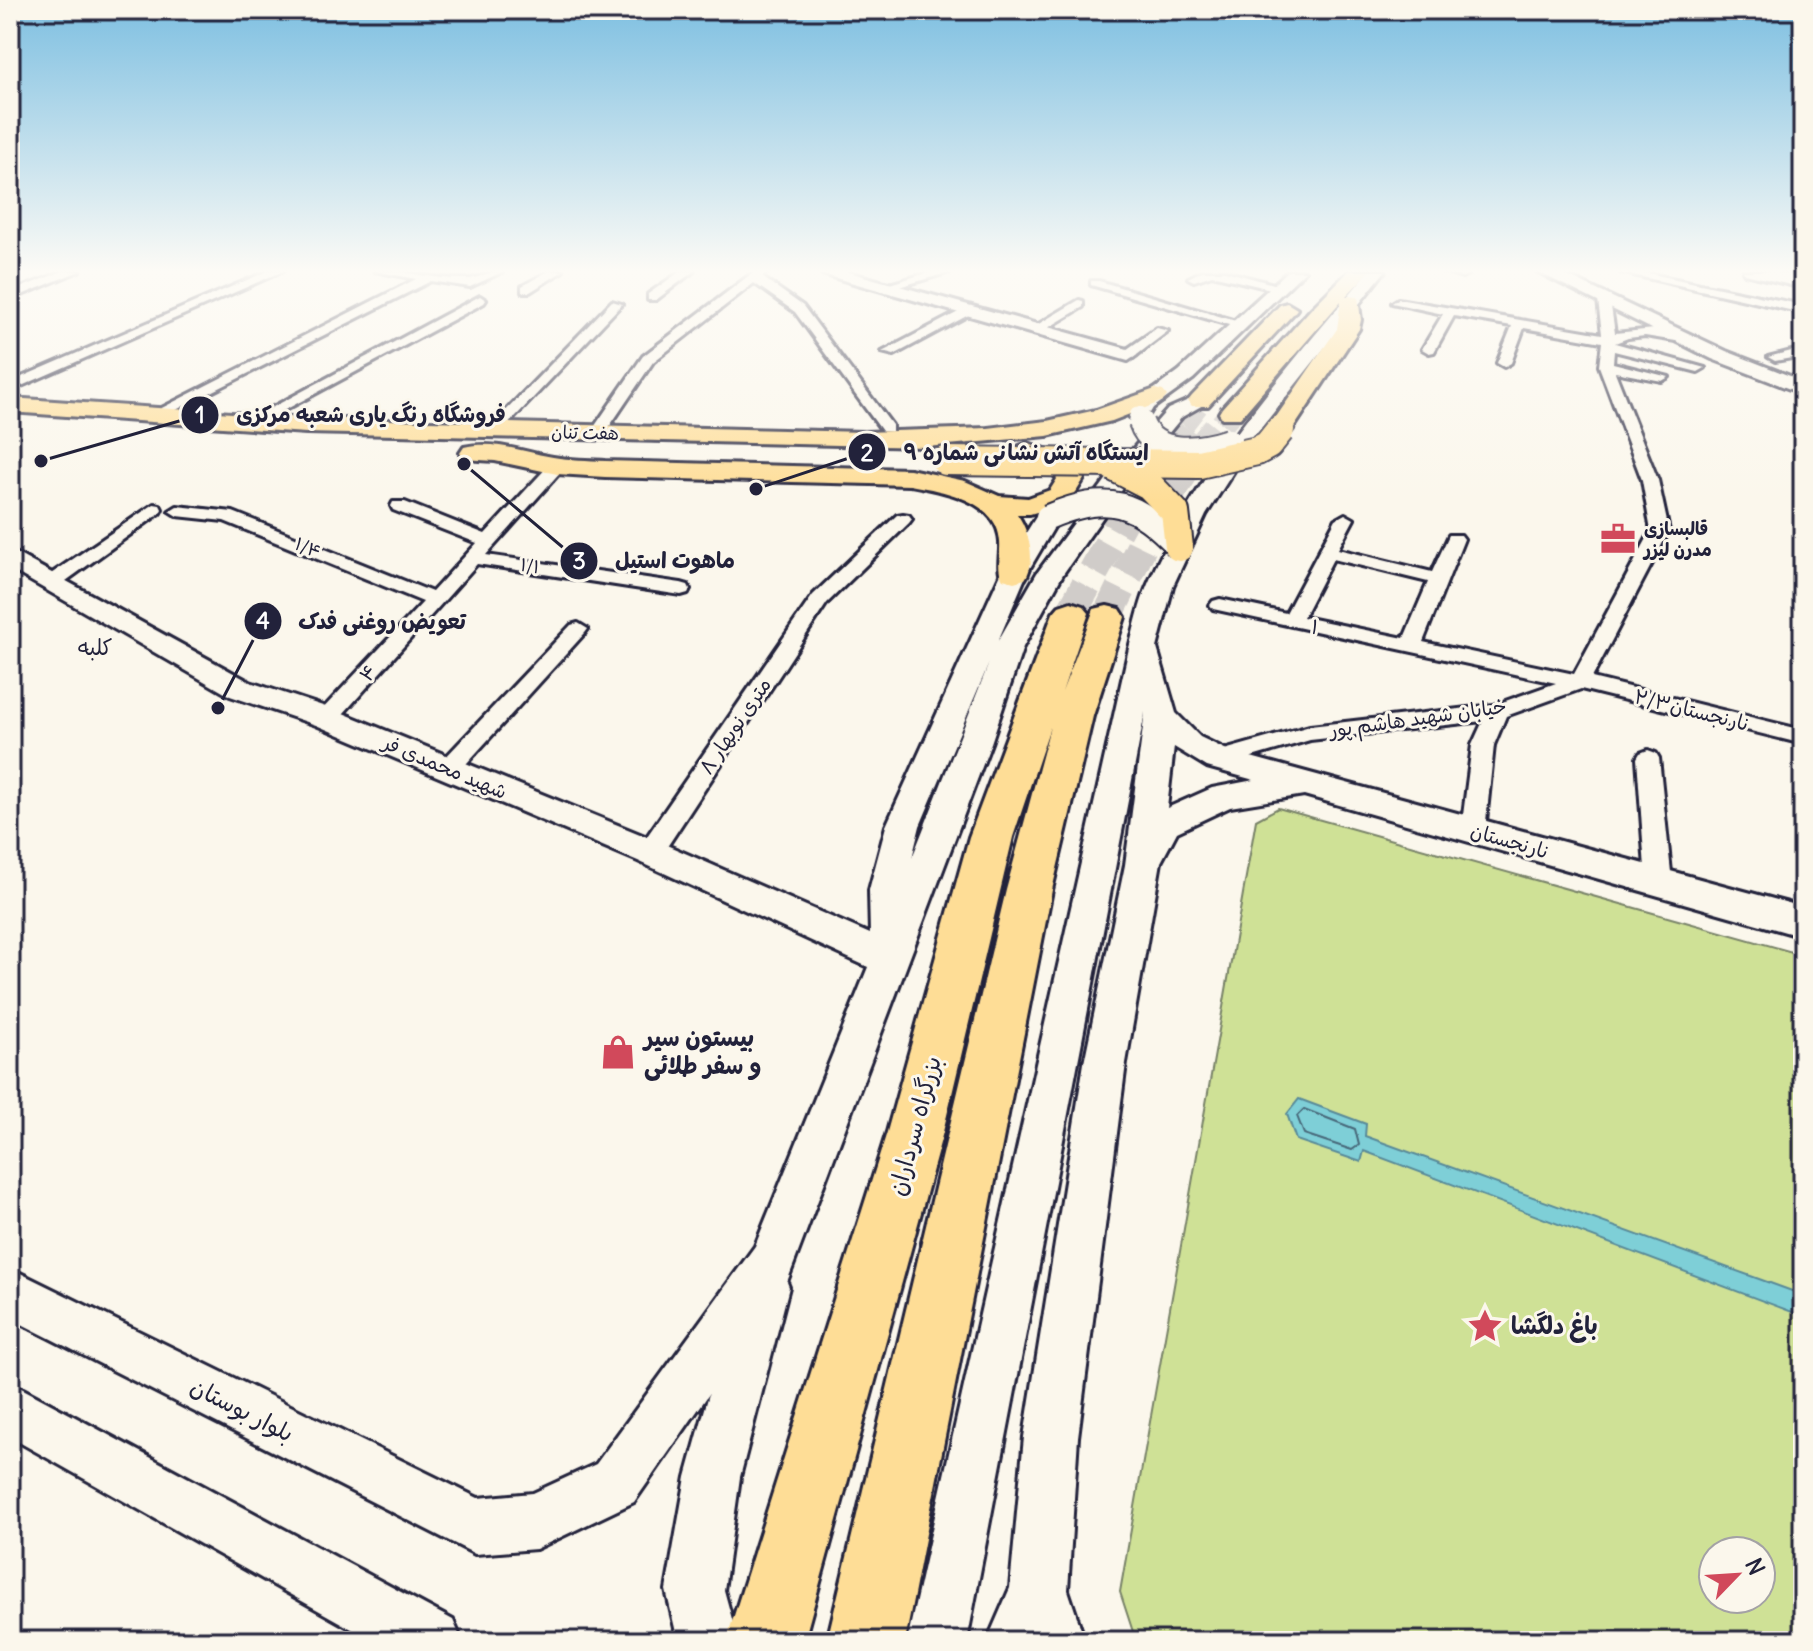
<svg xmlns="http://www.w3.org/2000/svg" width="1813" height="1651" viewBox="0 0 1813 1651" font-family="Delius,'Playpen Sans Arabic',sans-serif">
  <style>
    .green { fill: #cfe196; stroke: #788268; stroke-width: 2; fill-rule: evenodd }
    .water { fill: #7ecfd7; stroke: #598a99; stroke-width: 2 }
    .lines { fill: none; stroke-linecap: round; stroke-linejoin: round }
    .shore { stroke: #476779; stroke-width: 2 }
    .highway-tunnel-far1 { stroke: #d0ccc9; stroke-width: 24; stroke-dasharray: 24 12; stroke-linecap: butt }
    .highway-tunnel { stroke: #d0ccc9; stroke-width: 31; stroke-dasharray: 31 16; stroke-linecap: butt }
    .street-casing { stroke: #22223b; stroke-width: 6 }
    .secondary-casing { stroke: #22223b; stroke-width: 6 }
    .primary-casing { stroke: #22223b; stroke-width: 6 }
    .highway-casing { stroke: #22223b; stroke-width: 6 }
    .street { fill: #fbf7ec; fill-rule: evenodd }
    .secondary { fill: #fbf7ec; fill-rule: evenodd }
    .primary { fill: #fedd96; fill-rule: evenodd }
    .highway { fill: #fedd96; fill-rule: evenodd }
    .secondary-bridge-far1-casing { stroke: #22223b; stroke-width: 22; stroke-linecap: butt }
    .secondary-bridge-casing { stroke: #22223b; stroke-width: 28; stroke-linecap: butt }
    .primary-bridge-casing { stroke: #22223b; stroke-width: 32; stroke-linecap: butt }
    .secondary-bridge-far1 { stroke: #fbf7ec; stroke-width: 19 }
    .secondary-bridge { stroke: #fbf7ec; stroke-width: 24 }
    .primary-bridge { stroke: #fedd96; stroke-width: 28 }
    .labels { text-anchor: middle; stroke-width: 6; stroke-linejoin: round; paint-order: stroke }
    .far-street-label { font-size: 18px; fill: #22223b; stroke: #fbf7ec }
    .far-poi-label { font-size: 18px; font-weight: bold; fill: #22223b; stroke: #fbf7ec; text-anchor: start }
    .street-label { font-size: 20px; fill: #22223b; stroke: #fbf7ec }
    .neighbourhood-label { font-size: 22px; fill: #22223b; stroke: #fbf7ec }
    .near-poi-label { font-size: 24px; font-weight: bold; fill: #22223b; stroke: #fbf7ec; text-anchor: start }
    .near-street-label { font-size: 24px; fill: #22223b; stroke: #fbf7ec }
    .leader { fill: none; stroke: #22223b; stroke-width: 3 }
    .callout-dot { fill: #22223b; stroke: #fbf7ec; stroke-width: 3 }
    .mark-label { font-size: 24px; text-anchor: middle; font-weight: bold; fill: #fff }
    .callout-label { font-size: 22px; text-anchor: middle; font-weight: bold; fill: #22223b; stroke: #fbf7ec; stroke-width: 6; stroke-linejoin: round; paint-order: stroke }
  </style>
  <rect width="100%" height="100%" fill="#fbf7ec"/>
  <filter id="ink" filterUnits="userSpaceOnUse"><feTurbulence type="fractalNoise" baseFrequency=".0125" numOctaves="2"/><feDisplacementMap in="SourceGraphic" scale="16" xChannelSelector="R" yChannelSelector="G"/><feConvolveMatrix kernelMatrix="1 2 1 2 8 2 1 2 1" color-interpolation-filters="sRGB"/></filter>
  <g filter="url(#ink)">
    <path class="green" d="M1278,808L1803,955V1641H1136L1120,1592L1256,820ZM1713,1551H1761V1599H1713Z"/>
    <path class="water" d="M1299,1099L1366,1124L1365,1136L1803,1295V1316L1364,1151L1361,1162L1296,1140L1287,1114Z"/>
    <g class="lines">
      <path class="shore" d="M1304,1109L1355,1129L1359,1145L1352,1150L1304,1134L1297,1116Z"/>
      <g class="highway-tunnel-far1">
        <path d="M1182,424L1200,401"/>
        <path d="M1222,424L1231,413"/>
      </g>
      <g class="highway-tunnel">
        <path d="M1071,613L1131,504L1184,422"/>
        <path d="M1107,617L1161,507L1186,468L1223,422"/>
      </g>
      <g class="street-casing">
        <g id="street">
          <path d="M63,271H79L10,300V292Z"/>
          <path d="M268,271H283L10,391V382Z"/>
          <path d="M375,271C406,270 436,280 466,279C479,279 490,270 504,271L470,287L431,281L158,419L153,420L146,416L416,279Z"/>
          <path d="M549,271H563L530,292H522V286Z"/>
          <path d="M681,271H694L656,300H648V294Z"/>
          <path d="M755,271H768L762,277L803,306L892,425V431H882L795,312L754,283L653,362L603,436H593L590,433L643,356Z"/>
          <path d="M934,271H953L885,291L879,287Z"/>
          <path d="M1202,271H1225L1285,287L1279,291L1212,275L1194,281L1188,278Z"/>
          <path d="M1442,271H1463L1468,274L1462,277Z"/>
          <path d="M1637,271L1803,305V313L1620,272Z"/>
          <path d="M1091,281H1099L1246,324L1236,327L1091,285Z"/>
          <path d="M480,296L486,300L484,303L255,426L250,427L243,423Z"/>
          <path d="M1604,296L1610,300L1615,333L1654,329L1688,338L1682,342L1645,336L1628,338L1615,343L1705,368L1698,372L1614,351L1613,363L1669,377L1662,381L1615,372L1658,480L1669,531L1592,678L1803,730V744L1581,689L1506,716L1494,745L1485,831L1482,837L1473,840L1464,837L1461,831L1472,745L1483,721L1310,740L1218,767L1210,764L1207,759L1210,754L1310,726L1494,705L1556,683L1213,609L1210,605L1213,601L1220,599L1286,613L1336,519L1345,514L1354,519L1338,549L1432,572L1449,535H1461L1464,539L1423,642L1574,674L1651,531L1642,480L1599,366L1602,342L1524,328L1511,363L1504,367L1497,363L1512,326L1454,316L1434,352L1429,353L1422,349L1443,314L1392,303L1398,299L1602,334L1598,300ZM1333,559L1428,582L1404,638L1303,617Z"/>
          <path d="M1079,300L1083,301V307L1041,332L1030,329Z"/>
          <path d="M612,301L622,304L499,434H489V428Z"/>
          <path d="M966,308L976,311L894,355L882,352Z"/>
          <path d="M1157,328L1168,331L1133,358H1123V352Z"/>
          <path d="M1803,348V356L1775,361L1768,357Z"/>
          <path d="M557,461L563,463V469L486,555L681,583L688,585L690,589L688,593L681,595L477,564L335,723H319L316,718L319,713L423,602L224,521L177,516L169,511L177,506L233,512L432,592L477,543L393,510L391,506L393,502H405L485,534L551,463Z"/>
          <path d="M154,504L160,505L162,509L160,513L59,586H45L43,582L45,578Z"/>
          <path d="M903,514L909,515L912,519L909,523L827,603L659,859L650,861L641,859L638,852L641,845L813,595L897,515Z"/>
          <path d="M578,623L588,629L585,633L457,774H441L438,768L441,762L571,625Z"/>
          <path d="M1648,750L1656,753L1659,758L1672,882L1668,889L1659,892L1650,889L1646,882L1637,758L1640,753Z"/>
        </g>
      </g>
      <g class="secondary-casing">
        <g id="secondary">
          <path d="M33,271H56L10,289V278Z"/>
          <path d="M820,271H845L1135,351L1137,355L1128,361L1121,359L822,274Z"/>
          <path d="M1288,271H1305L1193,379L1153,408L1146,420H1132L1129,416L1138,401L1179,371Z"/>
          <path d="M1369,271H1385L1262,427L1206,515L1173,586L1157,648L1176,713L1200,737L1229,751L1803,907V937L1304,795L1230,807L1177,832L1161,862L1126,1063L1078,1437L1068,1590L1085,1641H987L1010,1588L1024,1437L1084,1063L1125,865L1145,712L967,1641H907L1129,648C1135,627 1139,604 1148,584C1199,465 1287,369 1369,271ZM1174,747L1207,767L1254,780L1212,788L1167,808Z"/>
          <path d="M1536,271H1557L1726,351L1803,381V394L1712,359Z"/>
          <path d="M1743,271H1771L1803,278V288L1745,274Z"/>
          <path d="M1200,395L1210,401L1182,417L1124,487L1063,574L1023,647L991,743L787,1282L789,1287L740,1477L724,1590L738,1641H678L666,1590L686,1477L709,1394L634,1502L536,1549L475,1554L10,1318V1268L478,1498L533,1493L596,1464L755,1246L868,967L638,861L316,725L230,696L10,569V550L250,682L338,711L662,843L870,934L869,890L886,826L1001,573L1039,512H1057L1060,517L1027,573L998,641L1037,573L1108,477L1168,409ZM989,663L912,858L920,826Z"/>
          <path d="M10,1382L453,1620L462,1641H373L10,1437Z"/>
        </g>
      </g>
      <g class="primary-casing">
        <g id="primary">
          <path d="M1349,271H1370L1346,296L1358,297L1361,320L1359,329L1289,435H1271L1267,430L1337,329L1341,301L1240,418H1222L1219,413L1222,408L1311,309Z"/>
          <path d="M1287,303L1297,309L1294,313L1208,406H1192L1188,401L1192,396L1280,305Z"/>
          <path d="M1155,389L1163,391L1167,396L1163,401L1112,421L1047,436L926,447L306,433L10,412V398L306,418L864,432L988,428L1047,421L1096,410Z"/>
          <path d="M1028,443L1067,456L1084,479L1070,502L1030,514H1017C1029,530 1037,562 1025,579L1014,582L1003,579C996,569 1001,555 1000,542C998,500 943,491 910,485L605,477L557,474L495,461L464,459L460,453L464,447C494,440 524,452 553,457C570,460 588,460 605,461L910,469L965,481L999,496L1028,498L1050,490L1057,479C1043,460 1027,466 1015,451L1019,446Z"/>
        </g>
      </g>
      <g class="highway-casing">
        <path id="highway" d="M1071,602L1083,606L1089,613L1062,692L1094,609L1107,606L1120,609L1125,617L1093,716L1052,890L905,1641H827L1006,890L1050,727L1013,837L943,1132L804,1641H726L887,1132L969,837L1053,613L1059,606Z"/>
      </g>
      <use href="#street" class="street"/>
      <use href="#secondary" class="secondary"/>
      <use href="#primary" class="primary"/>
      <use href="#highway" class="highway"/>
      <g class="secondary-bridge-far1-casing">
        <path id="secondary-bridge-far1" d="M1139,416L1142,424"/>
      </g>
      <g class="secondary-bridge-casing">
        <g id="secondary-bridge">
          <path d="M1141,422C1153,458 1201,450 1229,441"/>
          <path d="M1048,517C1109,491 1136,502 1179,547"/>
        </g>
      </g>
      <g class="primary-bridge-casing">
        <g id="primary-bridge">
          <path d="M946,461L1199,464L1257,451L1268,445L1280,430"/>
          <path d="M1114,467L1149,485L1175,512L1179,547"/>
        </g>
      </g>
      <use href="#secondary-bridge-far1" class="secondary-bridge-far1"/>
      <use href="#secondary-bridge" class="secondary-bridge"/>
      <use href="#primary-bridge" class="primary-bridge"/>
    </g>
  </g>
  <linearGradient id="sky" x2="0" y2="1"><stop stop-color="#7dbfe1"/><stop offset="0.54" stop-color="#fdfbf6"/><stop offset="1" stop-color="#fdfbf6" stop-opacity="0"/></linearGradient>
  <rect width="1813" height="502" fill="url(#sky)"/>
  <defs>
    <g id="office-bare" transform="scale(2.76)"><path d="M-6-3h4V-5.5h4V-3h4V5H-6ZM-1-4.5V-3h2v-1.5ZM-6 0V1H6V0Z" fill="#d1495b" stroke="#fbf7ec" stroke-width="2.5" paint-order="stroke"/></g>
    <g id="shop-bare" transform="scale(2.76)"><path d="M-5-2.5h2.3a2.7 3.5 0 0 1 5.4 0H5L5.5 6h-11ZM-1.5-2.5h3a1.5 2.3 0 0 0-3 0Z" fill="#d1495b" stroke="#fbf7ec" stroke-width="2.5" paint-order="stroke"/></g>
    <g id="sight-bare" transform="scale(2.76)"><path d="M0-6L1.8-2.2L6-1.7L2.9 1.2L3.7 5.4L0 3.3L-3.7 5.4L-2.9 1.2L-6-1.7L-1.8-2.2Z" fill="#d1495b" stroke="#fbf7ec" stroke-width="2.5" paint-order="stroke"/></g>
  </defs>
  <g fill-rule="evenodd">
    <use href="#office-bare" x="1618" y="539"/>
    <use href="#shop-bare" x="618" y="1052"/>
    <use href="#sight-bare" x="1485" y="1326"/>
  </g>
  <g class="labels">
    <g class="far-street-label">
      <text transform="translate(585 433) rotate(1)" y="6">هفت تنان</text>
      <text transform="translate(308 548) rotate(22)" y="6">۱/۴</text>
      <text transform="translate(530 566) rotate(9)" y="6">۱/۱</text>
    </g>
    <g class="far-poi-label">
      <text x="1644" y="535">قالبسازی<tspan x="1644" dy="21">مدرن لیزر</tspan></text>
    </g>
    <g class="street-label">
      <text transform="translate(1315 627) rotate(12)" y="7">۱</text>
      <text transform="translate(368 673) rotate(-48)" y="7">۴</text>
      <text transform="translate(1692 710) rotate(14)" y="7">۲/۳نارنجستان</text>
      <text transform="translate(1418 718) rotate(-8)" y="7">خیابان شهید هاشم پور</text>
      <text transform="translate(735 726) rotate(-56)" y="7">۸ متری نوبهار</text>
      <text transform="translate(445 767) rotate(23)" y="7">شهید محمدی فر</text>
      <text transform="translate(1510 841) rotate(16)" y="7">نارنجستان</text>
    </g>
    <g class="neighbourhood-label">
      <text x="95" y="655">کلبه</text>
    </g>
    <g class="near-poi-label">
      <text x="644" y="1046">بیستون سیر<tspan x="644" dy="28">و سفر طلائی</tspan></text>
      <text x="1511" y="1334">باغ دلگشا</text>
    </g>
    <g class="near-street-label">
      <text transform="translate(915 1126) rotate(-75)" y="8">بزرگراه سرداران</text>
      <text transform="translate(242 1410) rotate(27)" y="8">بلوار بوستان</text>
    </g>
  </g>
  <path class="leader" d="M41 461L200 415M756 489L867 452M464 464L579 561M218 708L263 621"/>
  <g class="callout-dot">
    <circle cx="41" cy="461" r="8"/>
    <circle cx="756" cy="489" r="8"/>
    <circle cx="464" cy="464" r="8"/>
    <circle cx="218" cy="708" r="8"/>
    <circle cx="200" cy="415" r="20"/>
    <circle cx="867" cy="452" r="20"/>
    <circle cx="579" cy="561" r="20"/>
    <circle cx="263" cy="621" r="20"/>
  </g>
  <g class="mark-label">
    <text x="200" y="423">1</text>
    <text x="867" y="461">2</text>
    <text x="579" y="569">3</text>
    <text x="263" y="629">4</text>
  </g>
  <g class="callout-label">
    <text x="371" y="422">فروشگاه رنگ یاری شعبه مرکزی</text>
    <text x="1026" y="460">ایستگاه آتش نشانی شماره ۹</text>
    <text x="675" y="568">ماهوت استیل</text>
    <text x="382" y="629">تعویض روغنی فدک</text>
  </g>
  <rect width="1813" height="1651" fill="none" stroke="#fbf7ec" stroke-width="40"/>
  <rect x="20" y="20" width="1773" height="1611" fill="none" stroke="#22223b" stroke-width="3" filter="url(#ink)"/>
  <g transform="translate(1737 1575) rotate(65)"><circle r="38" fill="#fbf7ec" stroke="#a4a2a5" stroke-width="2"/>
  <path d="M0-6L14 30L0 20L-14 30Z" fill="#d1495b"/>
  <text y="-12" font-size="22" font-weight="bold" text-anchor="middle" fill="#22223b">N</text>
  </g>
</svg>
